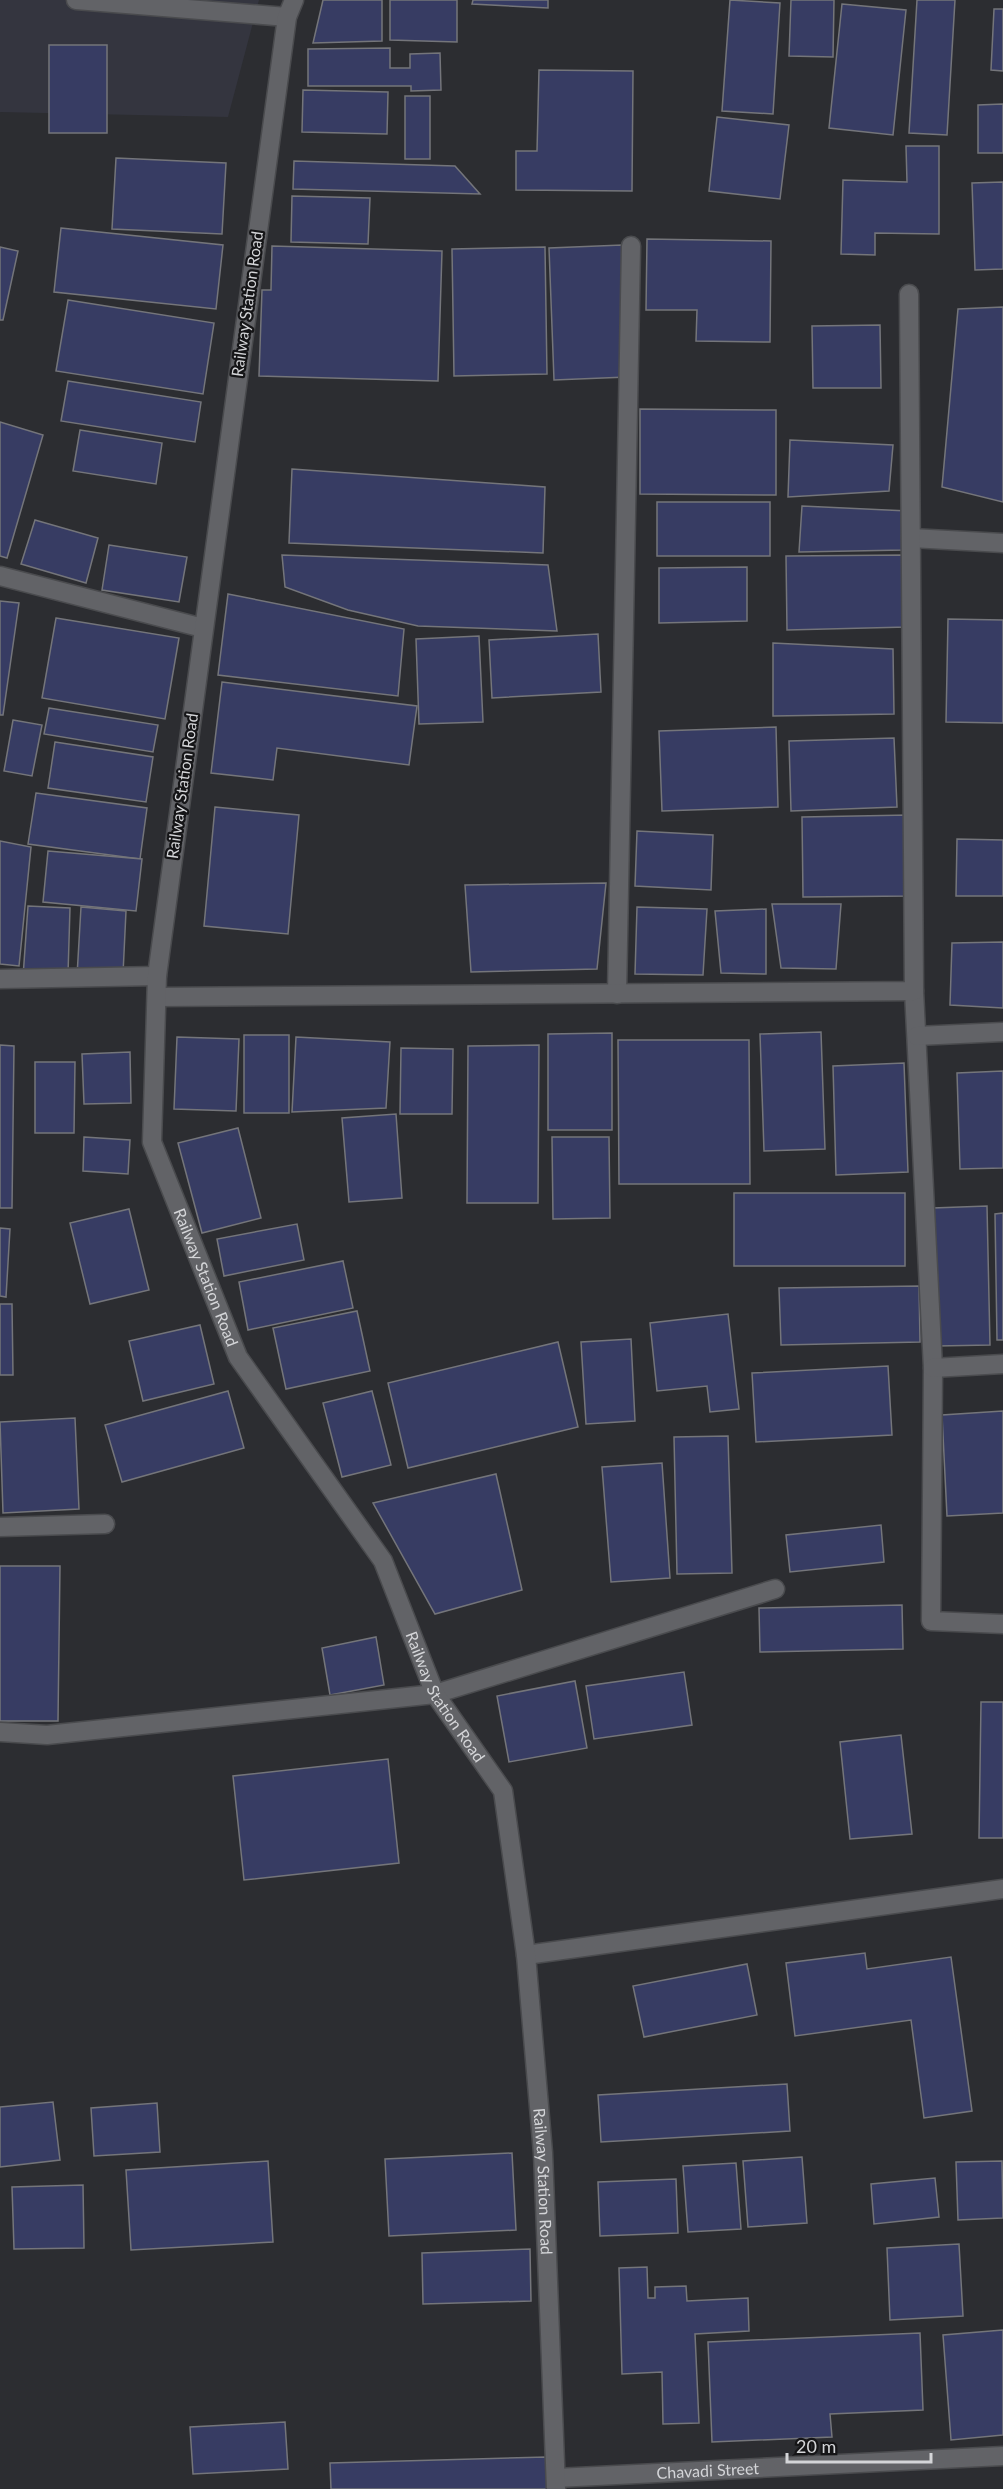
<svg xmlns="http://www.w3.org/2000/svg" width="1003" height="2489" viewBox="0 0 1003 2489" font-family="Lato,sans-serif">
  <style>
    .built { fill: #34353f }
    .building { fill: #373c63; stroke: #74757a; stroke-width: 1.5 }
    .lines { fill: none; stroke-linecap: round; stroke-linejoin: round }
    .street-casing { stroke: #4a4b4e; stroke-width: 21 }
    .secondary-casing { stroke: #4a4b4e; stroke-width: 21 }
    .street { stroke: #626367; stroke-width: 18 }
    .secondary { stroke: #626367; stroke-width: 18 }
    .labels { text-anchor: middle; stroke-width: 4.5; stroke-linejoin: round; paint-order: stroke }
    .street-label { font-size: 16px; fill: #d4d5d8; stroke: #151517 }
  </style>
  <rect width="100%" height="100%" fill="#2c2d31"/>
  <path class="built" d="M0,0H259L228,117L0,112Z"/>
  <g class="building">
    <path d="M323,0H382V41L313,43Z"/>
    <path d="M390,0H457V42L390,40Z"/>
    <path d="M473,0H548V8L472,4Z"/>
    <path d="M730,0L780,3L773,114L722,111Z"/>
    <path d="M791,0H834L833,57L789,56Z"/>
    <path d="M917,0H955L947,135L909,133Z"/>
    <path d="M842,4L906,10L893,135L829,128Z"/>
    <path d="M994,9H1003V71L991,70Z"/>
    <rect x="49" y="45" width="58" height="88"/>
    <path d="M390,48V68H410V54L440,53L441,90L411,91V86H308V49Z"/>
    <path d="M539,70L633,71L632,191L516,190V151H537Z"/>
    <path d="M303,90L388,92L387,134L302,132Z"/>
    <rect x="405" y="96" width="25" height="63"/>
    <path d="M1003,104V153H978V105Z"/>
    <path d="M717,117L789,125L780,199L709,191Z"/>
    <path d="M906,146H939V234L875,233V255L841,254L843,180L907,182Z"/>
    <path d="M116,158L226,163L222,234L112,229Z"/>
    <path d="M294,161L455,166L480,194L293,189Z"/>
    <path d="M1003,182V269L975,270L972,183Z"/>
    <path d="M292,196L370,198L368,244L291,242Z"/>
    <path d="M61,228L223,245L216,309L54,292Z"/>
    <path d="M647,239L771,241L770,342L696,341L697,310H646Z"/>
    <path d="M622,245L627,377L554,380L549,248Z"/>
    <path d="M272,246L442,251L438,381L259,376L262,290H271Z"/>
    <path d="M0,247L18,251L3,320H0Z"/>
    <path d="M545,247L547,374L454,376L452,249Z"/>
    <path d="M68,300L214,323L203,394L56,371Z"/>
    <path d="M1003,307V502L942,487L958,309Z"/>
    <path d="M880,325L881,388H813L812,326Z"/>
    <path d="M68,381L201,402L195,442L61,421Z"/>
    <path d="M640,409L776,410V495L640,494Z"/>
    <path d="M0,422L43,435L7,558L0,556Z"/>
    <path d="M80,430L162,443L156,484L73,471Z"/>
    <path d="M790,440L893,445L889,491L788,497Z"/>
    <path d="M292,469L545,487L543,553L289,543Z"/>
    <rect x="657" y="502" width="113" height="54"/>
    <path d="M802,506L908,511L904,550L799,552Z"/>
    <path d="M35,520L98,538L86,583L21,564Z"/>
    <path d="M109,545L187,557L179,602L102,590Z"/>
    <path d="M282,555L548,565L557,631L418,626L348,610L285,587Z"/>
    <path d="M906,555L907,627L787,630L786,556Z"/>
    <path d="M747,567V621L659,623V568Z"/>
    <path d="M228,594L404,629L398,696L218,675Z"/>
    <path d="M0,601L19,603L3,715H0Z"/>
    <path d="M56,618L179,638L165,719L42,698Z"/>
    <path d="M948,619L1003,620V723L946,722Z"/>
    <path d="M598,634L601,692L492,698L489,640Z"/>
    <path d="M479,636L483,722L419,724L416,639Z"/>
    <path d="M773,643L893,649L894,714L773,716Z"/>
    <path d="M222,682L417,706L409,765L277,748L273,780L211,773Z"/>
    <path d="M49,708L158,725L153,752L44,734Z"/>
    <path d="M13,720L42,725L32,776L4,771Z"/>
    <path d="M776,727L778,807L662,811L659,731Z"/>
    <path d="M894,738L897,807L791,811L789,741Z"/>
    <path d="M55,742L153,757L146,802L48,788Z"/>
    <path d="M36,793L147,808L140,859L28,844Z"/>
    <path d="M215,807L299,815L288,934L204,926Z"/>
    <path d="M909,815L911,896L803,897L802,817Z"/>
    <path d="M637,831L713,835L711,890L635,886Z"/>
    <path d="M957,839L1003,840V896H956Z"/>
    <path d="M0,841L31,847L19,966L0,964Z"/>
    <path d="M48,851L142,859L136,911L43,902Z"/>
    <path d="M606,883L597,969L471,972L465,885Z"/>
    <path d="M772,904H841L836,969L781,968Z"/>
    <path d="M28,906L70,908L68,974L23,977Z"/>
    <path d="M81,907L126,911L123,974L77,976Z"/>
    <path d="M637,907L707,909L703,975L635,974Z"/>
    <path d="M766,909V974L721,973L715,911Z"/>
    <path d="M1003,942V1008L950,1005L952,943Z"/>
    <path d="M821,1032L825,1149L764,1151L760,1034Z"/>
    <path d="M612,1033V1130H548V1034Z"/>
    <rect x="244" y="1035" width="45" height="78"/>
    <path d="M177,1037L239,1039L236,1111L174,1109Z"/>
    <path d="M296,1037L390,1042L386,1108L292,1112Z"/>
    <path d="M618,1040H749L750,1184H619Z"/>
    <path d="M0,1045L14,1046L12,1208H0Z"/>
    <path d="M539,1045L538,1203H467L468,1046Z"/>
    <path d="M401,1048L453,1049L452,1114H400Z"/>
    <path d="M130,1052L131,1103L84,1104L82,1054Z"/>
    <path d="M35,1062H75L74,1133H35Z"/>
    <path d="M904,1063L908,1172L836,1175L833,1066Z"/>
    <path d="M1003,1071V1168L960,1169L957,1073Z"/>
    <path d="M396,1114L402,1198L349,1202L342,1118Z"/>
    <path d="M238,1128L261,1218L202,1233L178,1143Z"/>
    <path d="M84,1137L130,1140L128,1174L83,1171Z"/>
    <path d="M552,1137H609L610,1218L553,1219Z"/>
    <rect x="734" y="1193" width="171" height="73"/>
    <path d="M987,1206L990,1345L937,1346L933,1208Z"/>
    <path d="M129,1209L149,1290L90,1304L70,1223Z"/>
    <path d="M1003,1213V1340H997L995,1214Z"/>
    <path d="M297,1224L304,1260L224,1276L217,1239Z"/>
    <path d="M0,1228L10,1229L6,1297L0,1296Z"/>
    <path d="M343,1261L353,1308L248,1330L239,1282Z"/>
    <path d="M919,1286L920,1342L781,1345L779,1288Z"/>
    <path d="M0,1304H12L13,1375H0Z"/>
    <path d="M357,1311L370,1371L286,1389L273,1328Z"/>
    <path d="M728,1314L739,1409L710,1412L707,1386L657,1391L650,1323Z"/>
    <path d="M200,1325L214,1384L143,1401L129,1341Z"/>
    <path d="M631,1339L635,1421L586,1424L581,1342Z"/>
    <path d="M558,1342L578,1427L408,1468L388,1383Z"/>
    <path d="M888,1366L892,1435L756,1442L752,1373Z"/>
    <path d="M228,1391L244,1448L122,1482L105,1425Z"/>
    <path d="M372,1391L391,1465L342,1477L323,1403Z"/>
    <path d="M1003,1411V1513L947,1516L942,1415Z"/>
    <path d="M75,1418L79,1509L3,1513L0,1422Z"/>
    <path d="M728,1436L732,1573L677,1574L674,1437Z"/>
    <path d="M662,1463L670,1578L611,1582L602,1467Z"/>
    <path d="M496,1474L522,1590L435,1614L373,1503Z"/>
    <path d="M881,1525L884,1562L790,1572L786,1535Z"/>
    <path d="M0,1566H60L58,1721H0Z"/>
    <path d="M902,1605L903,1649L760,1652L759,1608Z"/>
    <path d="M376,1637L384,1685L330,1695L322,1648Z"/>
    <path d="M684,1672L692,1725L594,1739L586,1686Z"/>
    <path d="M575,1681L587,1748L509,1762L497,1696Z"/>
    <path d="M981,1702H1003V1838H979Z"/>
    <path d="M901,1735L912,1834L850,1839L840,1742Z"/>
    <path d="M388,1759L399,1863L244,1880L233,1776Z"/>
    <path d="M865,1953L867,1969L951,1957L972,2111L924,2118L911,2020L795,2036L786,1963Z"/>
    <path d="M747,1964L757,2015L644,2037L633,1986Z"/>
    <path d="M787,2084L790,2131L601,2142L598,2095Z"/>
    <path d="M53,2102L60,2160L0,2167V2107Z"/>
    <path d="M157,2103L160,2152L94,2156L91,2108Z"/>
    <path d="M512,2153L516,2230L389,2236L385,2159Z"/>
    <path d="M802,2157L807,2223L748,2227L743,2161Z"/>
    <path d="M268,2161L273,2242L131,2250L126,2170Z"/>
    <path d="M1002,2161L1003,2218L958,2220L956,2162Z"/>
    <path d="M736,2163L741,2229L688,2232L683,2166Z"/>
    <path d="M935,2178L939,2217L874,2224L871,2184Z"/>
    <path d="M676,2179L678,2233L600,2236L598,2182Z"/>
    <path d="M83,2185L84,2248L14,2249L12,2187Z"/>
    <path d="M959,2244L963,2316L890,2320L887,2248Z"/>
    <path d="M530,2249L531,2301L423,2304L422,2253Z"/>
    <path d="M647,2267L648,2298H655V2287L686,2286L687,2301L748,2298L749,2331L695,2334L699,2423L663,2424L662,2372L622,2374L619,2268Z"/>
    <path d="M1003,2330V2435L951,2440L943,2335Z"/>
    <path d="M920,2333L923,2410L830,2414L832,2437L712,2442L708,2342Z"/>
    <path d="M285,2422L288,2469L193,2474L190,2427Z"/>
    <path d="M546,2457L547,2489H331L330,2463Z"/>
  </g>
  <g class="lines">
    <g class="street-casing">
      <g id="street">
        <path d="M76,0L287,17"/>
        <path d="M911,538L1003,543"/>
        <path d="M0,576L203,628"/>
        <path d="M0,979L157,976"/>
        <path d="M914,991L933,1368L931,1621L1003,1624"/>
        <path d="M617,994L631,246"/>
        <path d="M157,997L914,991L909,294"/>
        <path d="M917,1036L1003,1032"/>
        <path d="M933,1368L1003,1364"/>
        <path d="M0,1527L105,1524"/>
        <path d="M0,1732L47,1735L435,1694L775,1589"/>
        <path d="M526,1955L1003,1889"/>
        <path id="s1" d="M556,2478L1003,2456"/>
      </g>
    </g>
    <g class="secondary-casing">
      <g id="secondary">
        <path id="s2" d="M294,0L287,17L157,976L152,1142L238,1357L383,1561L435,1694L503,1791L526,1955L543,2153L556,2489"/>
      </g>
    </g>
    <use href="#street" class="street"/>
    <use href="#secondary" class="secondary"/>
  </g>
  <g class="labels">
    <g class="street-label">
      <text transform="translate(247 304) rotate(-82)" y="6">Railway Station Road</text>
      <text transform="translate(182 786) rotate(-82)" y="6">Railway Station Road</text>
      <text dy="6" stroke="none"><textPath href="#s2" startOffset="1298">Railway Station Road</textPath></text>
      <text dy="6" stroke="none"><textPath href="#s2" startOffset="1784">Railway Station Road</textPath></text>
      <text dy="6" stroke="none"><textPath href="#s2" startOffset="2288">Railway Station Road</textPath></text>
      <text dy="6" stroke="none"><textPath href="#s1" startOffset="152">Chavadi Street</textPath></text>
    </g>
  </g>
  <path d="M787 2453v9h144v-9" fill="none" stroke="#d4d5d8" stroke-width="3"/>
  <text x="796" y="2453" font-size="18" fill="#d4d5d8" stroke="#151517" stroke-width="4.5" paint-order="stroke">20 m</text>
</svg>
